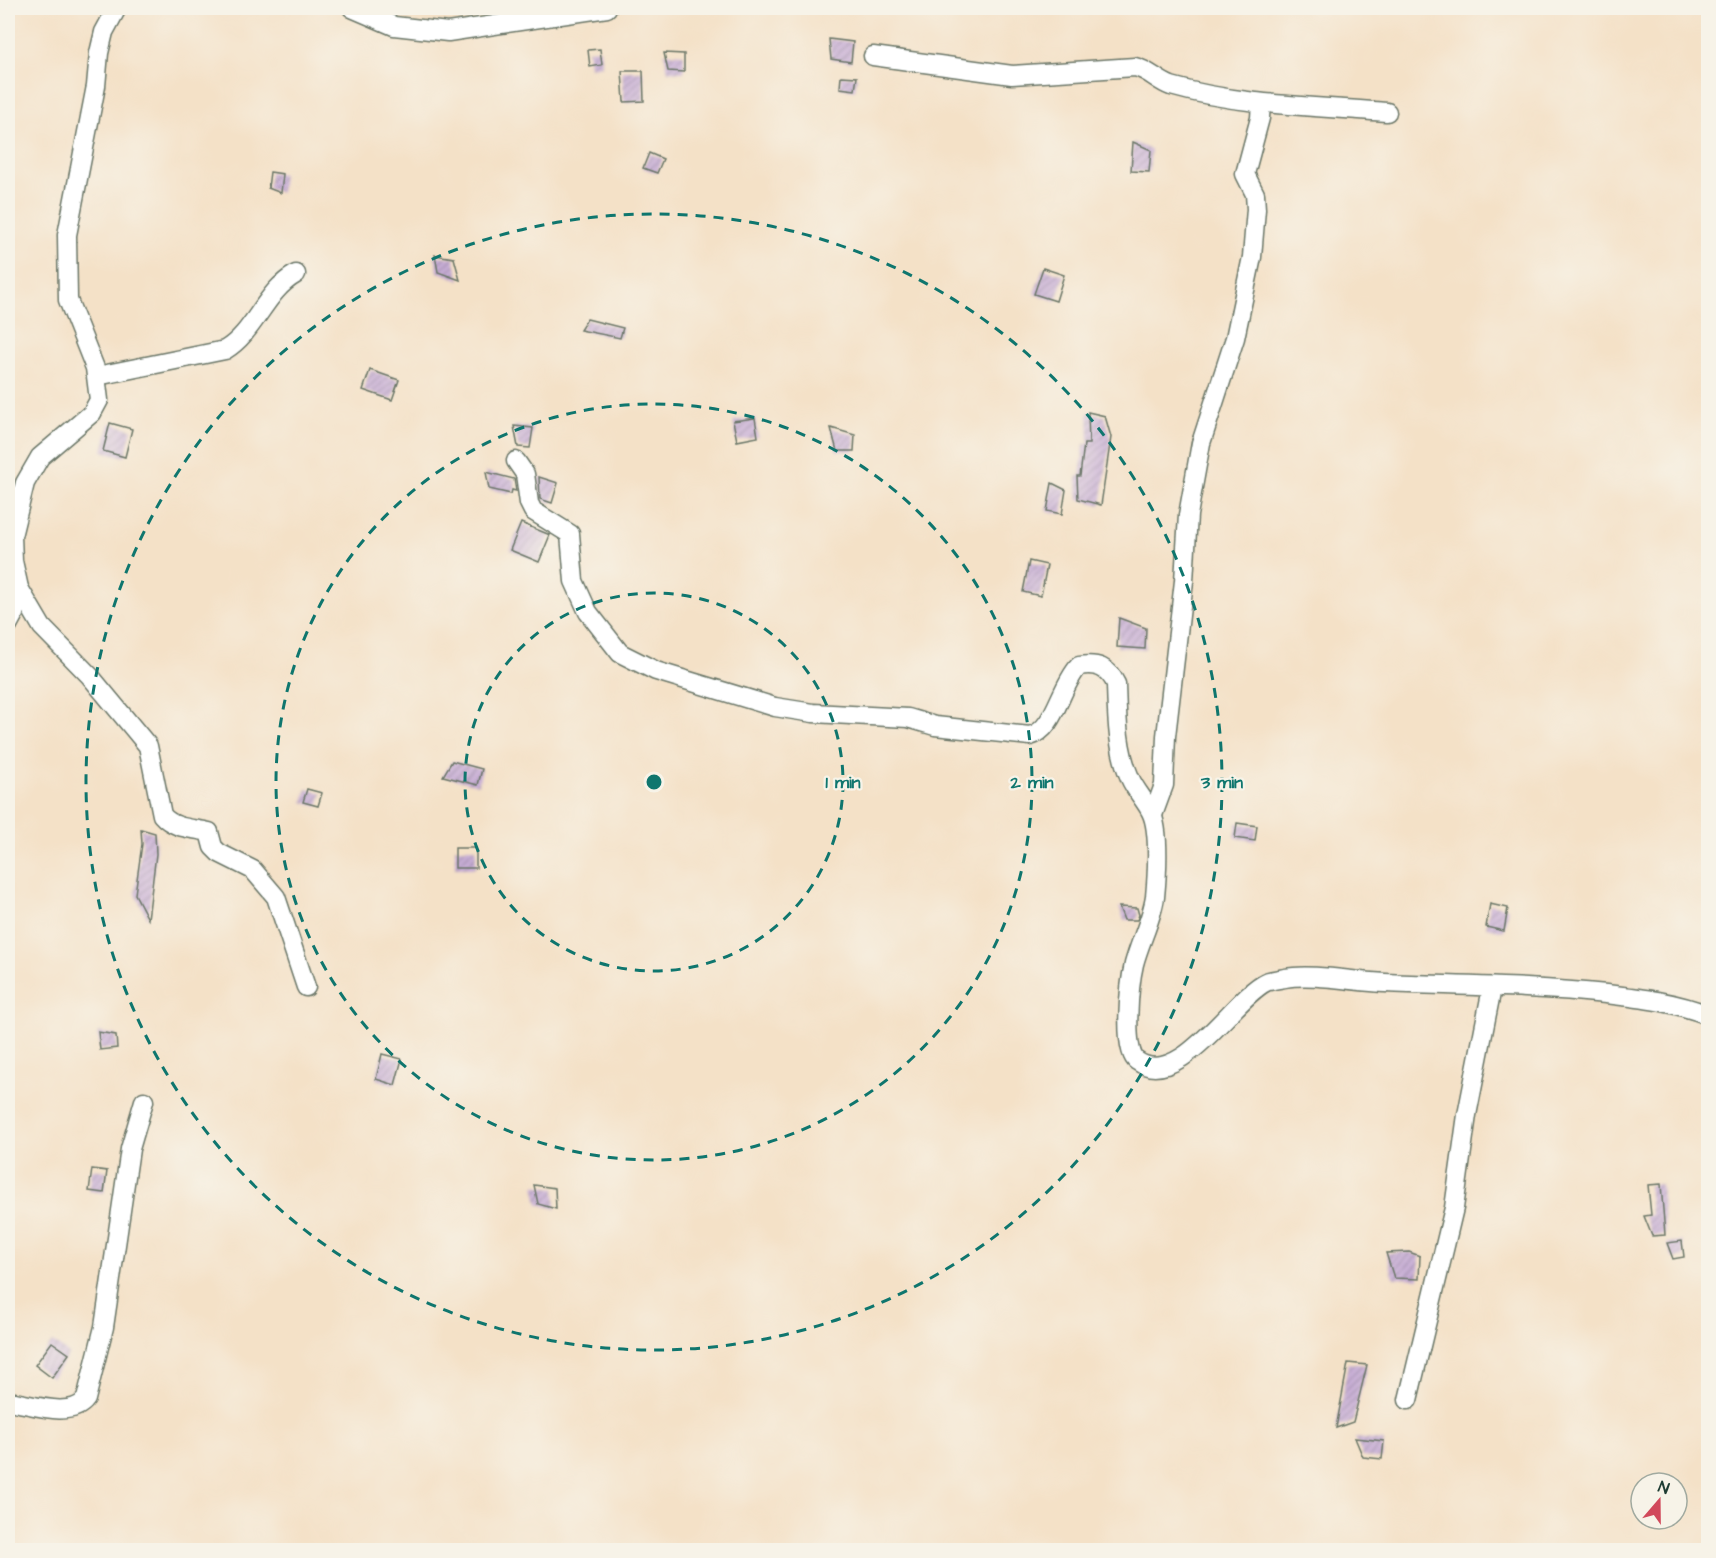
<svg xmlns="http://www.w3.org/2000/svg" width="1716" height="1558" viewBox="0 0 1716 1558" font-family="'Architects Daughter',sans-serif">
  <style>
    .building { fill: url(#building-hatch) }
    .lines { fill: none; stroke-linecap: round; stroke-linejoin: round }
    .minor-casing { stroke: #6a7667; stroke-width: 21 }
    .minor { stroke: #fff; stroke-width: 18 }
    .ring { fill: none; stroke: #0f766e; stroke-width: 3; stroke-dasharray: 10 8 }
    .centre { fill: #0f766e; stroke: #f7f3e8; stroke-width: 3 }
    .ring-label { font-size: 18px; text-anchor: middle; font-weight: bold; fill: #0f766e; stroke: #f7f3e8; stroke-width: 4.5; stroke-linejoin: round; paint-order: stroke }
  </style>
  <defs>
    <pattern id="building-hatch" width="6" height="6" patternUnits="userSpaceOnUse" patternTransform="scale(1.5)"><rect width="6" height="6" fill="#c7add5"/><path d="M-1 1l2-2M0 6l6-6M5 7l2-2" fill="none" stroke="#a18eae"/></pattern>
  </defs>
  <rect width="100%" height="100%" fill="#f7f3e8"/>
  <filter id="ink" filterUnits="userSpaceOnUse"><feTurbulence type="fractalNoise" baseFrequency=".0167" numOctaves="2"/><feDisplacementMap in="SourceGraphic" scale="12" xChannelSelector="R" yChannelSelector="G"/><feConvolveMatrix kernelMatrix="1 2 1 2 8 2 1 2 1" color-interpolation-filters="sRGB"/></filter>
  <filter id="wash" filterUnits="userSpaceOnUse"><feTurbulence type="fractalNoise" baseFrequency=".008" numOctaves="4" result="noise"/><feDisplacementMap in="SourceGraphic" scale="24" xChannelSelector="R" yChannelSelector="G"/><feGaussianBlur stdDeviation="1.35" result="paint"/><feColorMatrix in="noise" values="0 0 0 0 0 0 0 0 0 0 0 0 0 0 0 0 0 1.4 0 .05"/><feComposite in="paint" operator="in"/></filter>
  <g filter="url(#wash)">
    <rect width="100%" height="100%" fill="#f4e1c7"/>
    <g id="blocks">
      <g class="building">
        <path d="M829,39L853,42L851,62L831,59Z"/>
        <path d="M600,49L602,65L590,67L588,50Z"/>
        <path d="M664,53L684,54V72L668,71Z"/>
        <path d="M622,71H643L644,101L624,102Z"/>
        <path d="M841,76L857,77L855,90L840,88Z"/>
        <path d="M1133,142L1151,150L1149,172L1131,171Z"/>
        <path d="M649,153L663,159L657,173L643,168Z"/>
        <path d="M270,172L283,174L281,193L268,188Z"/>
        <path d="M435,255L454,258L460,280L438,272Z"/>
        <path d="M1043,268L1064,275L1056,301L1034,294Z"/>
        <path d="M587,319L623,328L620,338L580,330Z"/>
        <path d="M370,370L399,380L392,400L363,390Z"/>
        <path d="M1088,412L1105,416L1111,437L1101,505L1078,499L1077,476H1080L1084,444H1089Z"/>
        <path d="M755,418L758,437L737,441L733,421Z"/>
        <path d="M110,423L132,429L125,457L103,451Z"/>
        <path d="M514,426L533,428L530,448L518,447Z"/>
        <path d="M831,428L855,435L854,451H837Z"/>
        <path d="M486,472L514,479L516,491L512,490L511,494L489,489Z"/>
        <path d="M539,477L558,483L552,503L540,499Z"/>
        <path d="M1052,483L1066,490L1062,514L1047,511Z"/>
        <path d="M521,523L550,535L539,562L510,550Z"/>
        <path d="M1029,561L1047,565L1041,596L1023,592Z"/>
        <path d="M1119,618L1146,628L1145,649L1117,647Z"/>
        <path d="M452,761L482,769L478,785L443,776Z"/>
        <path d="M307,789L322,793L318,806L303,802Z"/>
        <path d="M1237,823L1257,826L1255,841L1235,838Z"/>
        <path d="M141,829L155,833L156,854L148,919L135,894L142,844Z"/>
        <rect x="455" y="848" width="21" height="20"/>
        <path d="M1490,904L1508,908L1504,931L1486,927Z"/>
        <path d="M1119,907L1137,908L1139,915L1137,920H1124Z"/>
        <path d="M98,1032L116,1035L117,1048L100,1050Z"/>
        <path d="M382,1054L402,1059L395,1085L376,1079Z"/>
        <path d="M92,1169L107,1171L104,1193L89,1191Z"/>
        <path d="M1661,1184L1665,1235L1652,1236L1644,1216L1651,1215L1648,1185Z"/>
        <path d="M534,1185L555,1188L556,1209L538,1204Z"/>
        <path d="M1682,1241L1684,1257L1673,1259L1667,1243Z"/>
        <path d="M1409,1252L1420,1256L1419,1279L1394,1278L1386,1253Z"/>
        <path d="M52,1342L69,1354L52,1378L35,1365Z"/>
        <path d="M1348,1363L1367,1365L1353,1422L1336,1428Z"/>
        <path d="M1355,1438L1384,1441L1382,1459L1363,1457Z"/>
      </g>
    </g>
  </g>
  <g filter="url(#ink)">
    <use href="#blocks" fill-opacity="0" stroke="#6a7667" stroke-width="1.5"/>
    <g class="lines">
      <g class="minor-casing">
        <g id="minor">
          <path d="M117,8L104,32L99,53L96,86L67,235L68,300L95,368L99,400L92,413L40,457L25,483L12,536L13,561L19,588L42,627L90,676L148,746L162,815C174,829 192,828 209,832L213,847L219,853L253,870L276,897L306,987"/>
          <path d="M352,8L394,26L448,32L607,8"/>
          <path d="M873,56L1012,75L1135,67C1149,70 1157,81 1171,86C1241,106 1315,106 1387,112"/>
          <path d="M97,376L225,350C256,331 264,292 296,274"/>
          <path d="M516,461L525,474L529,503L533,511L570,534L574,581L588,612L620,653L656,671L775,707L813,713L908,718L935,726L1030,736C1055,730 1059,688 1079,666C1097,663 1108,667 1116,684C1117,715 1117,749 1130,778C1135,790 1145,800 1151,812C1160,830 1157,876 1155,897C1152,919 1140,941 1134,964C1130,981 1122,1051 1137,1061C1179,1091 1233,998 1266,982C1271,980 1279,979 1285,978C1312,973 1356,982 1385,983C1459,986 1533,986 1606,994C1641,998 1675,1002 1708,1015"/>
          <path d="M8,625L14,614L19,588"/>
          <path d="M1153,815L1164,785L1166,736L1184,581L1188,515L1201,443L1235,338L1252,257L1256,209L1255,194L1245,174L1260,118L1261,103"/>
          <path d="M1408,1400L1454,1208L1467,1115L1492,988"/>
          <path d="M8,1401C28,1403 71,1420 86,1399L104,1327L130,1149L144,1101"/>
        </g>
      </g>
      <use href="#minor" class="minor"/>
    </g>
  </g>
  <g class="ring">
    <circle cx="654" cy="782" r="189"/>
    <circle cx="654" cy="782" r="378"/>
    <circle cx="654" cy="782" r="568"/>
  </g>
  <circle cx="654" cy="782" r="9" class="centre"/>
  <g class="ring-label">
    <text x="843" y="788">1 min</text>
    <text x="1032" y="788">2 min</text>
    <text x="1222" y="788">3 min</text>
  </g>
  <rect width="1716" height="1558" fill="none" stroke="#f7f3e8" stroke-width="30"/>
  <g transform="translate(1659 1501) rotate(20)"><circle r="28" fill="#f7f3e8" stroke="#a1aaa0" stroke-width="1.5"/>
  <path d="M0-4.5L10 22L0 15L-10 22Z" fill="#d1495b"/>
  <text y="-9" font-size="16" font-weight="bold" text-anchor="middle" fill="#1f3d34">N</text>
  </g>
</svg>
